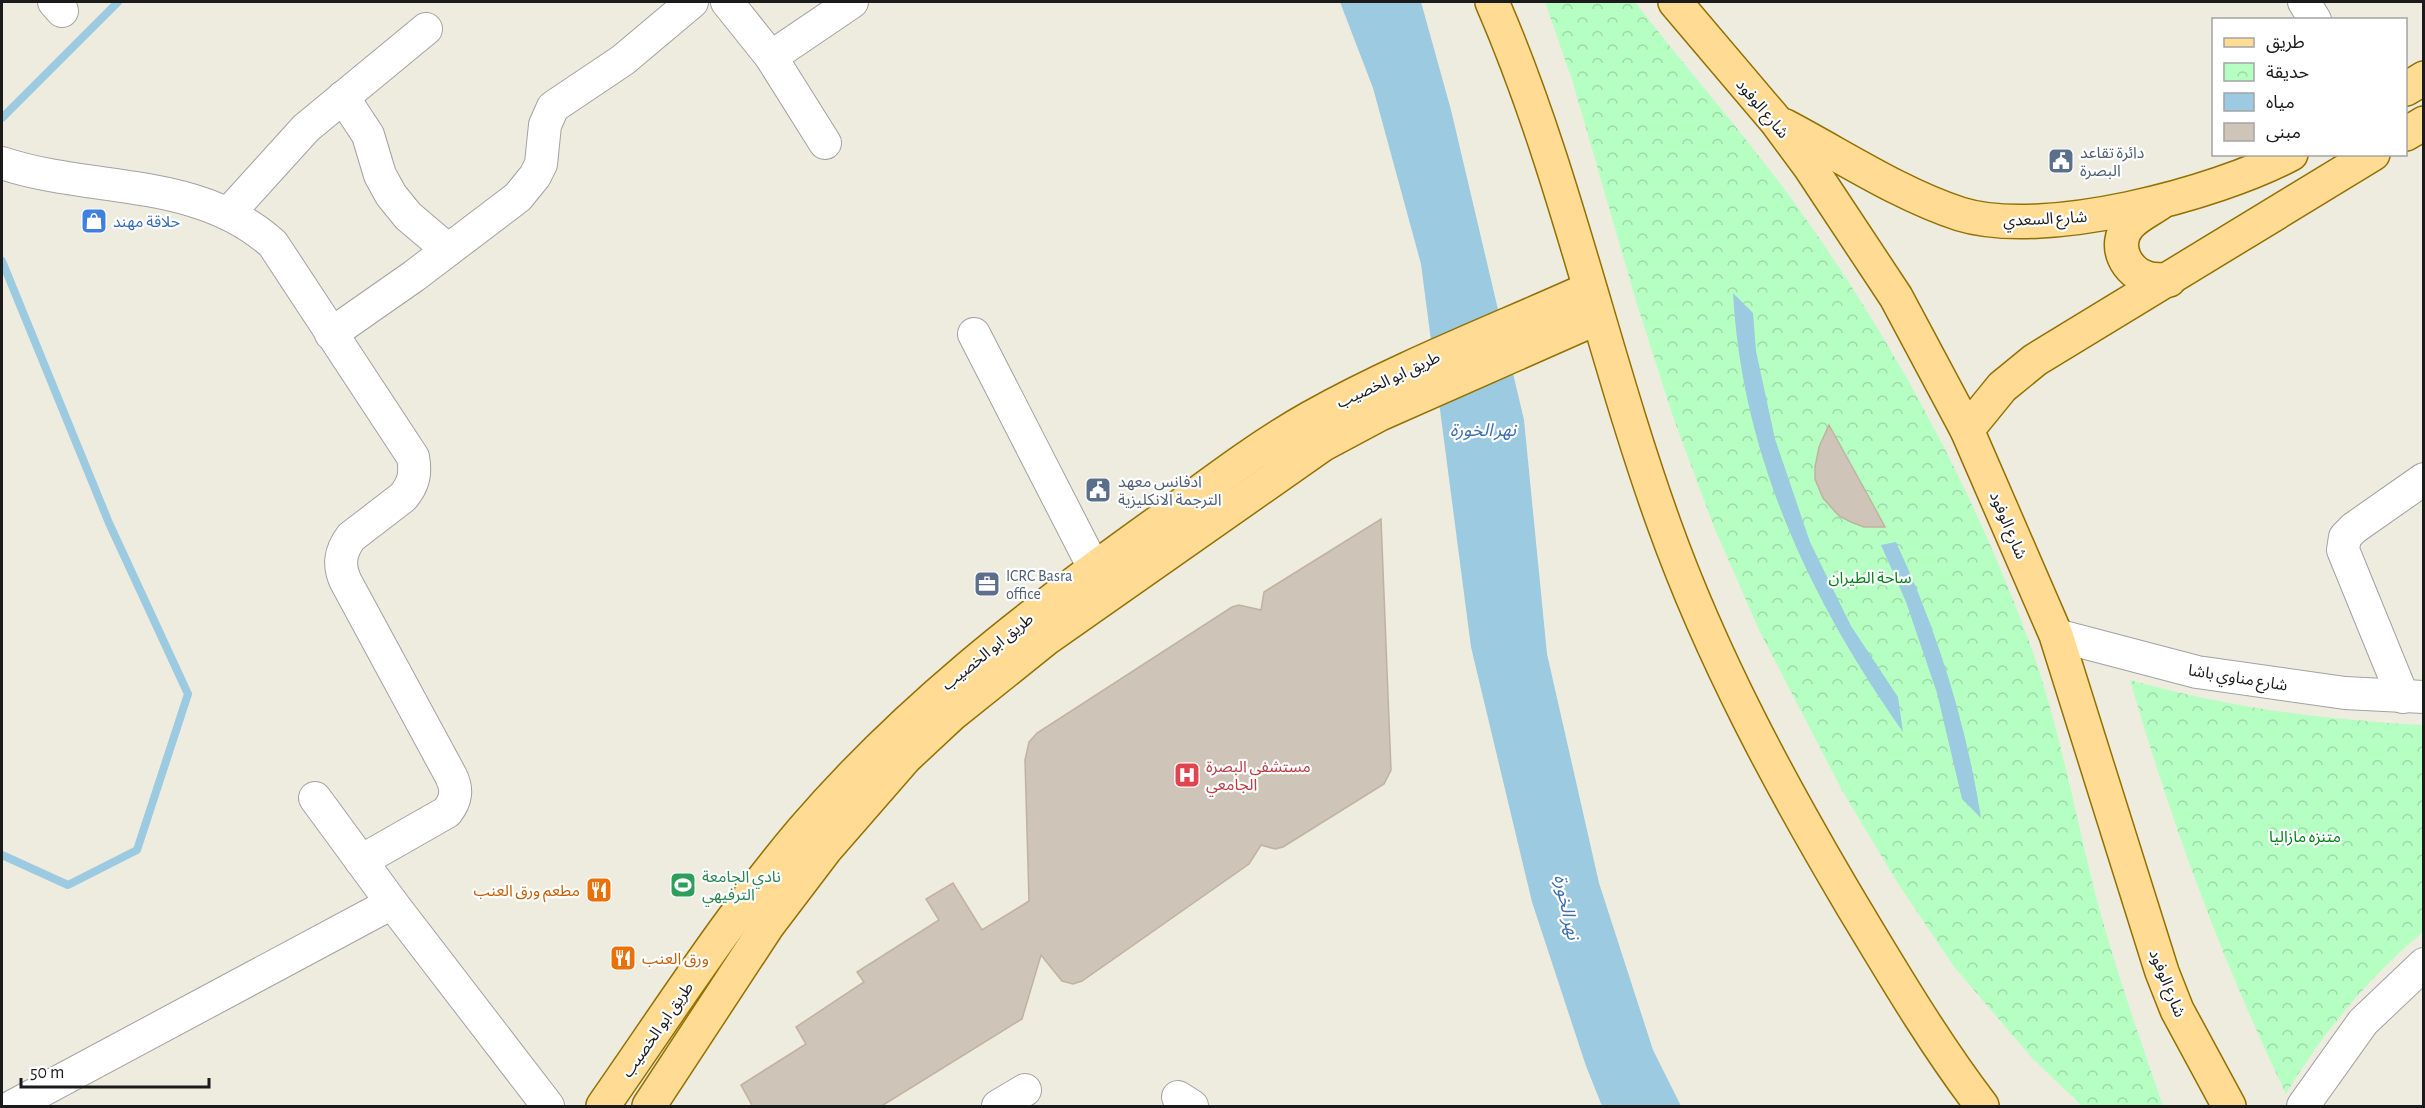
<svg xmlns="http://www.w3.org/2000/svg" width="2425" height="1108" viewBox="0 0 2425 1108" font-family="'Alegreya Sans','Noto Sans Arabic',sans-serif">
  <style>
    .park { fill: url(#park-crowns) }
    .water { fill: #9bcae1 }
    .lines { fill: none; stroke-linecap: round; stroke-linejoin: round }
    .stream { stroke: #9bcae1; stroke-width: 8 }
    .building { fill: #cec4b8; stroke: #c1b2a0; stroke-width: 1.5 }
    .minor-casing { stroke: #a2a2a2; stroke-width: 34 }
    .major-casing { stroke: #927100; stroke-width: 36 }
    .minor { stroke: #fff; stroke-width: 32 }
    .major { stroke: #ffdb93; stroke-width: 33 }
    .labels { text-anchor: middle; stroke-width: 4.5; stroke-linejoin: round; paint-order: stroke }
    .street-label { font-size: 16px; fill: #1b1b1b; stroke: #fff }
    .service-label { font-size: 16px; fill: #4e5e75; stroke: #fff; text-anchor: start }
    .shop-label { font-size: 16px; fill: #366cbe; stroke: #fff; text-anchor: start }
    .park-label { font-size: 16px; fill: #018218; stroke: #fff }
    .health-label { font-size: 16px; fill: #be3a42; stroke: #fff; text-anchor: start }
    .leisure-label { font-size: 16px; fill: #27864d; stroke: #fff; text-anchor: start }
    .food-label { font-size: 16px; fill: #c56008; stroke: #fff; text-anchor: end }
    .water-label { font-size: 18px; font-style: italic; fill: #3f6eb3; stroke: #fff }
  </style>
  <defs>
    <pattern id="park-crowns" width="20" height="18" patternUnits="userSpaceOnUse" patternTransform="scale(1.5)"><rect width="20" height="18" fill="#b6ffc3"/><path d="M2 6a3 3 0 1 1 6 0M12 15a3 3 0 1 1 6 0" fill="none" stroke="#9cdaa7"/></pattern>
  </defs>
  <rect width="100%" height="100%" fill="#eeebdf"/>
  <g class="park">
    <path d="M1545,2H1635C1689,72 1749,139 1801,212C1893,341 1968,480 2024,628C2057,714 2073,804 2095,893C2114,965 2139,1036 2163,1106H2082L2032,1058L1955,968L1897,882L1843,792L1760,632L1714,527L1672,414L1636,301L1573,83Z"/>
    <path d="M2130,680C2226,707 2324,720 2423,725V932C2368,978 2323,1032 2286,1094C2222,961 2171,822 2130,680Z"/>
  </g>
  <g class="water">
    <path d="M1340,2H1421L1451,110L1524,420L1547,654L1599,883L1653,1050L1681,1106H1602L1586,1066L1532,902L1471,647L1421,264L1373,88Z"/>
    <path d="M1733,293L1753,313L1756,351L1775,439L1810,542L1851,626L1898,697L1903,732C1810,600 1742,456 1733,293Z"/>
    <path d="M1896,542C1937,630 1966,722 1981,818L1962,799L1937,693L1906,602L1881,545Z"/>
  </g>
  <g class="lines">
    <g class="stream">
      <path d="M2,118L118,2"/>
      <path d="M2,261L109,523L188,694L137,850L68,885L2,855"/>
    </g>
  </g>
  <g class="building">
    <path d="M1829,425L1871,501L1885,527H1864L1851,522L1839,516L1823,498L1815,479V467L1819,447Z"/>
    <path d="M1381,519L1391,770L1384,784L1283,847L1275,849L1261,845L1249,864L1082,981L1073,984L1062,981L1041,955L1022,1019L880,1107H753L741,1085L806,1044L796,1027L864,982L857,972L939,920L926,899L953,883L982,930L1029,901L1025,760L1029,742L1037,733L1232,607L1239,605L1261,610L1264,592Z"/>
  </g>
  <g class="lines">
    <g class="minor-casing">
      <g id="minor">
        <path d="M54,2L62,11"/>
        <path d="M727,2L771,57L825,143"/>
        <path d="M2304,2L2315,20"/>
        <path d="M771,57L852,2"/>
        <path d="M343,97L368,135L380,175L391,195L408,216L448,250"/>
        <path d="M2,163C91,193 198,176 273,244L413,457C416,473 414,484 403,497L351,537C340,552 338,565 346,582L451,776C458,790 456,800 447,812L361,861"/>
        <path d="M228,214L306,128L426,29"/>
        <path d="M331,334L414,276L518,197L535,176L541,164L545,125L553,107L623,60L692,2"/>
        <path d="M974,334L1094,568"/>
        <path d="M2056,635L2197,672L2345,693L2424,697"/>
        <path d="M2403,697L2343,550L2345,537L2354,528L2424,479"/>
        <path d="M315,798L392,903L548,1106"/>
        <path d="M1178,1097L1192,1106"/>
        <path d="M13,1106L392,903"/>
        <path d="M998,1106L1025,1090"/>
        <path d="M2303,1106L2363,1022L2424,964"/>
      </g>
    </g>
    <g class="major-casing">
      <g id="major">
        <path d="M1492,2C1565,170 1602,352 1664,524C1712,658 1780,784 1853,907C1894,975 1934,1043 1982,1106"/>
        <path d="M1675,2L1776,121L1810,167L1896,297L1967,430L2056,635L2162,972L2177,1010L2229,1106"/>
        <path d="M2406,89L2424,78"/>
        <path d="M1785,126C1842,156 1899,194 1960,214C2043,240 2216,194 2291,154"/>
        <path d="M2406,134L2424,123"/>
        <path d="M2160,203C2150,210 2137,216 2129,225C2112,245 2126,273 2150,279C2156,280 2163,280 2169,280"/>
        <path d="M1967,430L2002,387L2035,360L2373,154"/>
        <path d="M603,1106C668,1013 729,917 803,830C905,711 1026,617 1153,526C1204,489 1255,449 1310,418C1399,368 1496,331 1589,289"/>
        <path d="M649,1106L768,925L825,850L906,757L951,715L1047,638L1322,445L1380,414L1597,318"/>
      </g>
    </g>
    <use href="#minor" class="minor"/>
    <use href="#major" class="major"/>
  </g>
  <defs>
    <g id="civic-square" transform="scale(1.35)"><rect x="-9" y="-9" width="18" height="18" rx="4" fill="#5c6f8a" stroke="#fff"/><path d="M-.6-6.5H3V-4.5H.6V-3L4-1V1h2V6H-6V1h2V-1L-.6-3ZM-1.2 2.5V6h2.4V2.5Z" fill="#fff"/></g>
    <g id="shop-square" transform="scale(1.35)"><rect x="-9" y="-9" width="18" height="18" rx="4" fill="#3f7fe0" stroke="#fff"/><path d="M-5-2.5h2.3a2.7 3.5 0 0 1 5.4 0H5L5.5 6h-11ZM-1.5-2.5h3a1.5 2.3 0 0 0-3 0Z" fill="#fff"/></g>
    <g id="office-square" transform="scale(1.35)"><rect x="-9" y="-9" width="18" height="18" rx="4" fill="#5c6f8a" stroke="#fff"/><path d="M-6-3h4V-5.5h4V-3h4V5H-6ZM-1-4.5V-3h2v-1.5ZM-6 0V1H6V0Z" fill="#fff"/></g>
    <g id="hospital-square" transform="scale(1.35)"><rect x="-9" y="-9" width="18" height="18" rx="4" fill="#e0444e" stroke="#fff"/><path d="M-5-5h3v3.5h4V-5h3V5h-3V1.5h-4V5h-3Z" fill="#fff"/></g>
    <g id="stadium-square" transform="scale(1.35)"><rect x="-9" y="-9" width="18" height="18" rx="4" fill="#2e9e5b" stroke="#fff"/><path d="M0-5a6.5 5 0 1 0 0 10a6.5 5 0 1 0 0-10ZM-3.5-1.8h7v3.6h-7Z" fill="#fff"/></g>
    <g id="restaurant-square" transform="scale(1.35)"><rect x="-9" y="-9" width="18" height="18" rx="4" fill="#e8710a" stroke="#fff"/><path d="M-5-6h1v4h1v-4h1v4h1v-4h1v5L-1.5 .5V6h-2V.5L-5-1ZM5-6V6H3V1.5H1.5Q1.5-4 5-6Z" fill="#fff"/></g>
  </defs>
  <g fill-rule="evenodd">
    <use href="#civic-square" x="2061" y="161"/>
    <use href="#shop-square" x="94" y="221"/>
    <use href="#civic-square" x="1098" y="490"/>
    <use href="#office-square" x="987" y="584"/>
    <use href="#hospital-square" x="1187" y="775"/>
    <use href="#stadium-square" x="683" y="885"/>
    <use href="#restaurant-square" x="599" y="890"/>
    <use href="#restaurant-square" x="623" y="958"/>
  </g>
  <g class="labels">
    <g class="street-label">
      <text transform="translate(1763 108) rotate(50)" y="6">شارع الوفود</text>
      <text transform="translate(2045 218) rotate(-3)" y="6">شارع السعدي</text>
      <text transform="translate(1388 379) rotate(-25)" y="6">طريق ابو الخصيب</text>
      <text transform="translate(2009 525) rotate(67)" y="6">شارع الوفود</text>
      <text transform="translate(987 651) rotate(-39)" y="6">طريق ابو الخصيب</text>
      <text transform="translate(2238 677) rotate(9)" y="6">شارع مناوي باشا</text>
      <text transform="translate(2168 983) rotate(68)" y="6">شارع الوفود</text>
      <text transform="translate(657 1029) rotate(-55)" y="6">طريق ابو الخصيب</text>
    </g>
    <g class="service-label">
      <text x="2080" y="158">دائرة تقاعد<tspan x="2080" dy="18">البصرة</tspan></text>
      <text x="1118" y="487">ادفانس معهد<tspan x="1118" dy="18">الترجمة الانكليزية</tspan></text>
      <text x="1006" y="581">ICRC Basra<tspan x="1006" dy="18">office</tspan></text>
    </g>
    <g class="shop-label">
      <text x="113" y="227">حلاقة مهند</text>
    </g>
    <g class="park-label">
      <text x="1870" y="583">ساحة الطيران</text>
      <text x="2305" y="842">متنزه مازاليا</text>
    </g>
    <g class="health-label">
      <text x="1206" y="772">مستشفى البصرة<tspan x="1206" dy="18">الجامعي</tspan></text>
    </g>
    <g class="leisure-label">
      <text x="702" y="882">نادي الجامعة<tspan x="702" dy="18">الترفيهي</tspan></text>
    </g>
    <g class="food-label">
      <text x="580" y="896">مطعم ورق العنب</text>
      <text x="642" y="964" text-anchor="start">ورق العنب</text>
    </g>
    <g class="water-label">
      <text x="1483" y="436">نهر الخورة</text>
      <text transform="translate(1567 907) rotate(78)" y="6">نهر الخورة</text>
    </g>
  </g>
  <rect width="2425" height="1108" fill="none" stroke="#1b1b1b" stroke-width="6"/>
  <rect x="2212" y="18" width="195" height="138" fill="#ffffff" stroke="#a4a4a4" stroke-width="1.5"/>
  <rect x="2224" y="38" width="30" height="9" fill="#ffdb93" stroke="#a4a4a4" stroke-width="1.5"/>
  <text x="2266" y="48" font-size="18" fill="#1b1b1b">طريق</text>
  <rect x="2224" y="63" width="30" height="18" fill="url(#park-crowns)" stroke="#a4a4a4" stroke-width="1.5"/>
  <text x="2266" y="78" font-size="18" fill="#1b1b1b">حديقة</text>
  <rect x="2224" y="93" width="30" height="18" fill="#9bcae1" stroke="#a4a4a4" stroke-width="1.5"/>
  <text x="2266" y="108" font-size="18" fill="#1b1b1b">مياه</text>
  <rect x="2224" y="123" width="30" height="18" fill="#cec4b8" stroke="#a4a4a4" stroke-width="1.5"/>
  <text x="2266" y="138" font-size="18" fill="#1b1b1b">مبنى</text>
  <path d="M21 1078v9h188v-9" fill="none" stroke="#1b1b1b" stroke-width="3"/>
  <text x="30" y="1078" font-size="18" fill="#1b1b1b" stroke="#ffffff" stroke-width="4.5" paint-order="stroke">50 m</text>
</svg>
